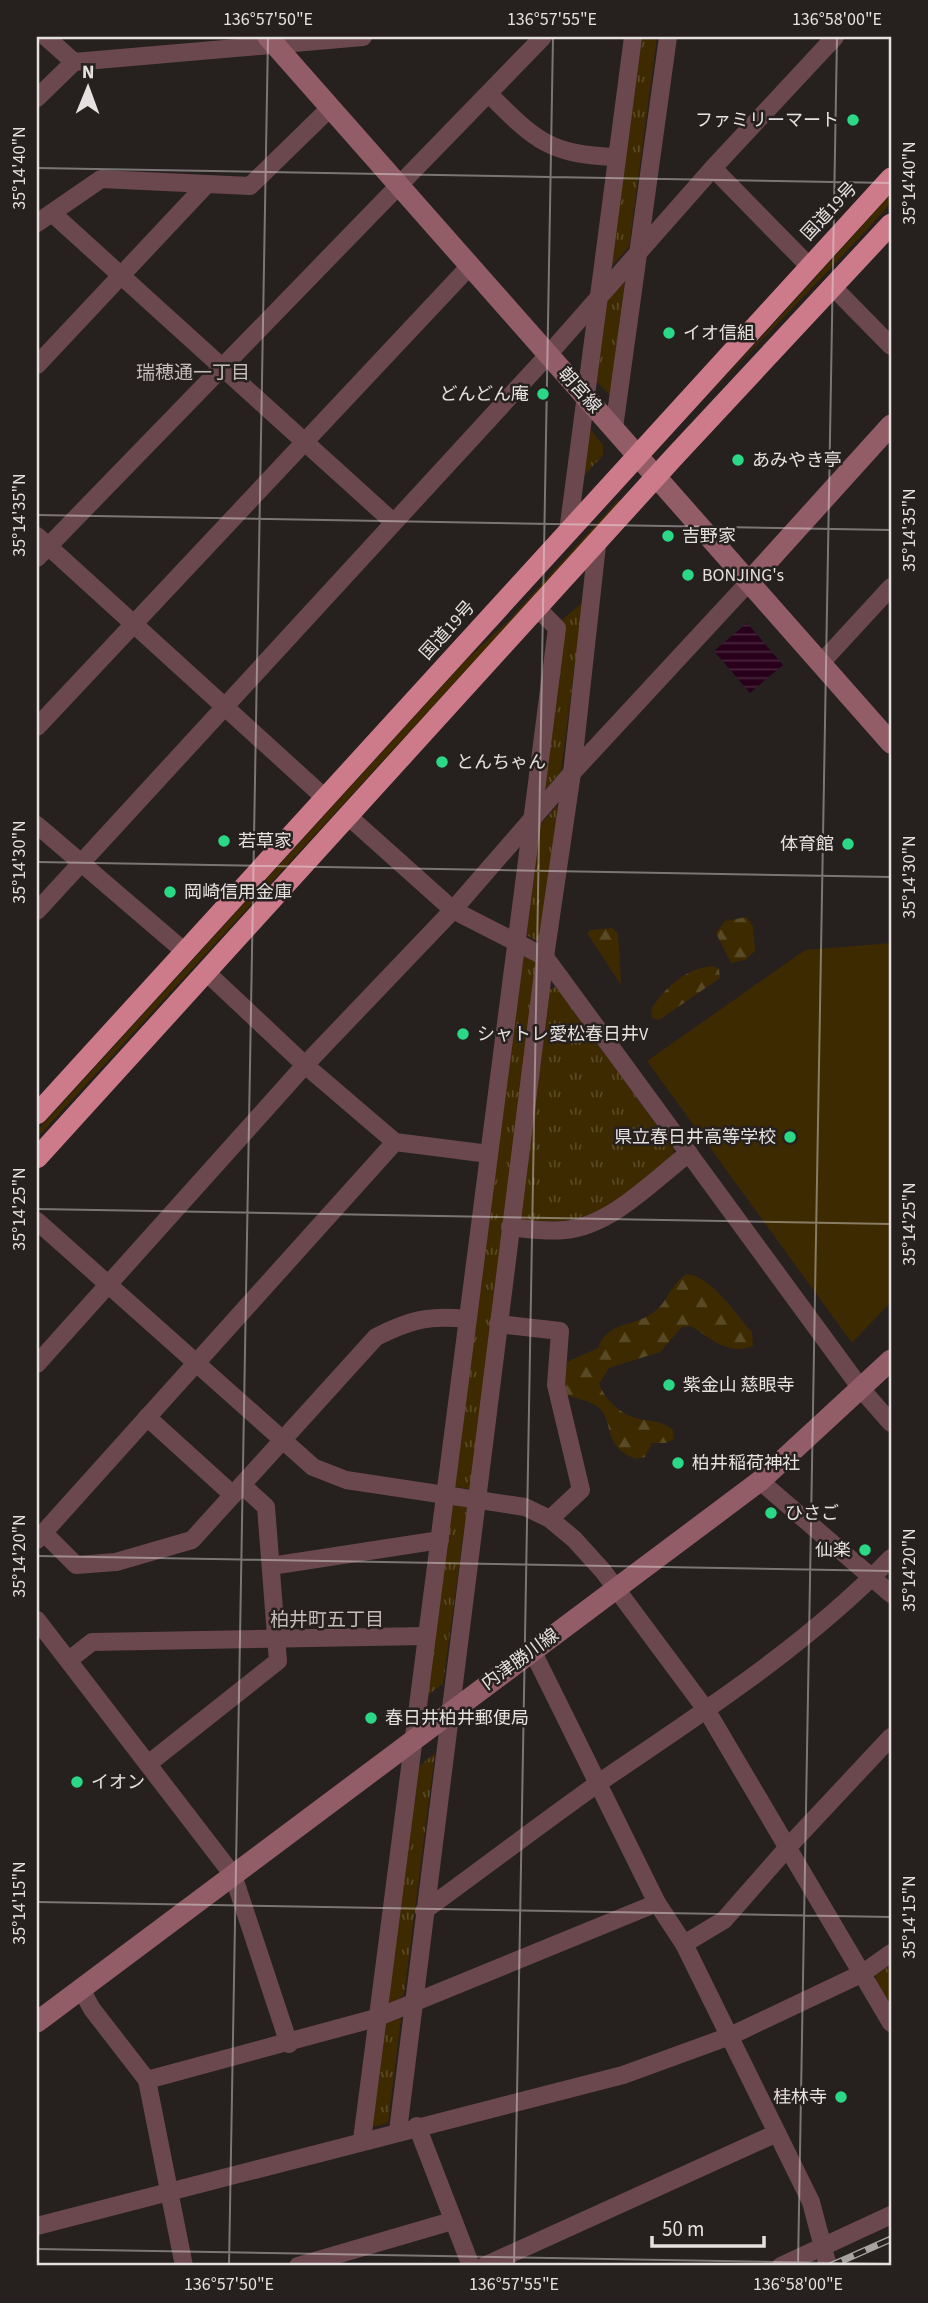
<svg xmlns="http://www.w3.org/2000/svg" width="928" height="2303" viewBox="0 0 928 2303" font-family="'Source Sans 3','Noto Sans JP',sans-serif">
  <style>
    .grass { fill: #3d2a00 }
    .forest { fill: url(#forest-firs) }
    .park { fill: url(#park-tufts) }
    .water { fill: url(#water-rules) }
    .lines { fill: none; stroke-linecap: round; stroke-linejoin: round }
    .street { stroke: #6a484e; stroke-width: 18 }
    .secondary { stroke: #925d66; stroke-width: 21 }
    .highway { stroke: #cd7b8a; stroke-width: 21 }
    .rail-casing { stroke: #a8a3a2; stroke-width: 7 }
    .rail { stroke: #26201f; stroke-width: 4.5; stroke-dasharray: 13; stroke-linecap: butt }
    .ticks { fill: none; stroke: #e5e1e0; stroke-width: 2; stroke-opacity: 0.45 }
    .poi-dot { fill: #2ad885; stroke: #26201f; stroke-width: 2.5 }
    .labels { text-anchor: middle; stroke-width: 5; stroke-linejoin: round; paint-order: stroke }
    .poi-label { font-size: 18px; fill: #e5e1e0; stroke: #26201f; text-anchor: start }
    .street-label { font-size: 18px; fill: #e5e1e0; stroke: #26201f }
    .neighbourhood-label { font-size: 19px; fill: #c4bcba; stroke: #26201f }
    .neatline { fill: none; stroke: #e5e1e0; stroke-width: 2.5 }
    .ticks-label { font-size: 18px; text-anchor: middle; fill: #e5e1e0 }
  </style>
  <defs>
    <pattern id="forest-firs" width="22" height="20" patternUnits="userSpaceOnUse" patternTransform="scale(1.75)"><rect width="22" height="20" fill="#3d2a00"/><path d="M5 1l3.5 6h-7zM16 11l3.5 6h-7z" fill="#594925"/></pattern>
    <pattern id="park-tufts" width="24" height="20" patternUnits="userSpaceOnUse" patternTransform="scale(1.75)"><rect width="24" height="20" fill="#3d2a00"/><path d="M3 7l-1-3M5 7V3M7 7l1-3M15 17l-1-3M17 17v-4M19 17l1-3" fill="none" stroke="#594925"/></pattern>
    <pattern id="water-rules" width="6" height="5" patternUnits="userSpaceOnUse" patternTransform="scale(1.75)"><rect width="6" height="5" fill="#28001b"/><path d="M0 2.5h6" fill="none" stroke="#47253c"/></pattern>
  </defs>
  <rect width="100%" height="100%" fill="#26201f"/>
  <g class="grass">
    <path d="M891,194V203C821,281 746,354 676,432Z"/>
    <path d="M618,500L620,502L37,1138V1131L465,661L510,619Z"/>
    <path d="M891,943V1302L852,1343L647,1061L805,950Z"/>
  </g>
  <g class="forest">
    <path d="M747,917L753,927L755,951L745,960L731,963L716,933L725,921Z"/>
    <path d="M612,928L618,933L621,985L587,933L590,930Z"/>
    <path d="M713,966L719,969L720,978L659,1020L652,1018L651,1009C665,988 685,968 713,966Z"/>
    <path d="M687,1274C713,1277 735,1314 752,1332L753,1346C728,1356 712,1339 691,1326L682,1327L660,1352L609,1368L599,1384C605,1399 619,1413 636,1418C649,1422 660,1419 673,1430L674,1439L666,1443H652L645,1457L636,1459C601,1447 615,1420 598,1407C589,1400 577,1399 567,1395L563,1376L567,1362L598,1348C607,1322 631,1327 651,1314C668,1304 670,1284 687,1274Z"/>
  </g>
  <g class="park">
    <path d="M638,37H657L629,247L609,269Z"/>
    <path d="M625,279L610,395L594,379L603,302Z"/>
    <path d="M588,427L603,445V455L582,478Z"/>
    <path d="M583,602L561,771L541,794L563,619Z"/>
    <path d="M558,805L540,943L523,933L536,829Z"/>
    <path d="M521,955L537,963L470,1489L452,1486Z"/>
    <path d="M556,987L674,1149L673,1156C617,1200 598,1227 523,1221L519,1215L548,990Z"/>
    <path d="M449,1505L467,1507L443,1684L425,1697Z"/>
    <path d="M435,1753L404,1995L389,2005L384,2002L417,1768Z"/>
    <path d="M891,1965V2010L875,1982L876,1975Z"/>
    <path d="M398,2016L401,2019L388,2123L369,2128L382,2026Z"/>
  </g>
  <path class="water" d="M747,623L783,665L750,693L714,651Z"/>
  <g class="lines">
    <g class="street">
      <path d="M46,37L74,62"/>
      <path d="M489,94C535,140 549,155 617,157"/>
      <path d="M37,98L74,62L363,37"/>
      <path d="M713,168L809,266"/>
      <path d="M52,213L392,521"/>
      <path d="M37,223L101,179L250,186L330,108"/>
      <path d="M833,287L891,346"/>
      <path d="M37,365L206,185"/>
      <path d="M614,428L668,37"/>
      <path d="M568,532L633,37"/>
      <path d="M37,536L325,798"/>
      <path d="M37,558L543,37"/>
      <path d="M821,663L891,587"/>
      <path d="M37,727L469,267"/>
      <path d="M348,816L453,910L545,957L862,1390L891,1423"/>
      <path d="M37,825L184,951"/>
      <path d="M37,911L548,355L713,168L835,37"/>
      <path d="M206,972L305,1065L395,1142L489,1154"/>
      <path d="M37,1221L313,1467L346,1480L525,1507L550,1519L574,1539L603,1571L707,1711L891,2023"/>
      <path d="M510,1227C528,1229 547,1232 565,1230C611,1226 654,1180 689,1153"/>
      <path d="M498,1324L560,1331L556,1385L581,1490L550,1519"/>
      <path d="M37,1364L305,1065L453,910L572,773L749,582"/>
      <path d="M147,1417L233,1495"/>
      <path d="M760,1481L891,1594"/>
      <path d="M44,1533L76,1565L116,1562L192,1540L376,1337C410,1320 428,1315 467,1319"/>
      <path d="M37,1540L395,1142"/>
      <path d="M271,1566L440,1540"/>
      <path d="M37,1620L233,1875L289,2044"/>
      <path d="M532,1650L657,1903L684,1944L811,2202L828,2266"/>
      <path d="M69,1660L92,1642L426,1636"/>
      <path d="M148,1764L278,1661L266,1507L242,1485"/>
      <path d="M424,1911C483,1868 541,1824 600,1782C701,1713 805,1647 891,1558"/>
      <path d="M684,1944L724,1920L788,1847L891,1737"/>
      <path d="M81,1989L92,2009L147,2080L184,2266"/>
      <path d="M147,2080L376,2018L657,1903"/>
      <path d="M417,2126L471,2266"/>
      <path d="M398,2131L545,957L572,773L597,545"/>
      <path d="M362,2140L557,628L538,609"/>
      <path d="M37,2226L623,2075L730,2036L863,1973L891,1953"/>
      <path d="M298,2266L452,2221"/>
      <path d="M484,2266L777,2133"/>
      <path d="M781,2266L891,2215"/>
    </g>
    <g class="secondary">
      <path d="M268,37L891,743"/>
      <path d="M749,582L891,425"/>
      <path d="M37,2022L760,1481L891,1360"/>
    </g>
    <g class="highway">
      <path d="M37,1114L891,178"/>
      <path d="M37,1158L673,458L891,224"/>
    </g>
    <g class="rail-casing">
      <path id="rail" d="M830,2266L891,2239"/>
    </g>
    <use href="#rail" class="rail"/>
  </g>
  <path class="ticks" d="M37,168L891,183M37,515L891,530M37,862L891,877M37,1209L891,1224M37,1556L891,1571M37,1902L891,1917M37,2249L891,2264M229,2266L268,37M514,2266L553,37M798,2266L837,37"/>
  <g class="poi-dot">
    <circle cx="853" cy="120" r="7"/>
    <circle cx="669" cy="333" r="7"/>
    <circle cx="543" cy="394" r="7"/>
    <circle cx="738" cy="460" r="7"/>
    <circle cx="668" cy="536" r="7"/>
    <circle cx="688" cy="575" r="7"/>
    <circle cx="442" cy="762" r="7"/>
    <circle cx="224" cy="841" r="7"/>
    <circle cx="848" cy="844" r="7"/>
    <circle cx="170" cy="892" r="7"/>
    <circle cx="463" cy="1034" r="7"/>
    <circle cx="790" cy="1137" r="7"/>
    <circle cx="669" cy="1385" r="7"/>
    <circle cx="678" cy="1463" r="7"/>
    <circle cx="771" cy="1513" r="7"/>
    <circle cx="865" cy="1550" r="7"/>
    <circle cx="371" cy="1718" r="7"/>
    <circle cx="77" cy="1782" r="7"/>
    <circle cx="841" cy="2097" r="7"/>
  </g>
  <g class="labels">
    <g class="poi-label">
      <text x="839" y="126" text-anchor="end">ファミリーマート</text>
      <text x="683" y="339">イオ信組</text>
      <text x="529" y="400" text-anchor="end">どんどん庵</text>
      <text x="752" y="466">あみやき亭</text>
      <text x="682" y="542">吉野家</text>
      <text x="702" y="581">BONJING's</text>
      <text x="456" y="768">とんちゃん</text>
      <text x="238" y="847">若草家</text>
      <text x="834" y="850" text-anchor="end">体育館</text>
      <text x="184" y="898">岡崎信用金庫</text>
      <text x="477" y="1040">シャトレ愛松春日井V</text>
      <text x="776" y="1143" text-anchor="end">県立春日井高等学校</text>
      <text x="683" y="1391">紫金山 慈眼寺</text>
      <text x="692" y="1469">柏井稲荷神社</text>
      <text x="785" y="1519">ひさご</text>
      <text x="851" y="1556" text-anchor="end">仙楽</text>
      <text x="385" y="1724">春日井柏井郵便局</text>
      <text x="91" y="1788">イオン</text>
      <text x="827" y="2103" text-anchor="end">桂林寺</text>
    </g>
    <g class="street-label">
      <text transform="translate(829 211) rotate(-47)" y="6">国道19号</text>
      <text transform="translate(580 390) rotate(48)" y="6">朝宮線</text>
      <text transform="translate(447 630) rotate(-48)" y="6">国道19号</text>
      <text transform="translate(520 1659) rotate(-36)" y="6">内津勝川線</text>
    </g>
    <g class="neighbourhood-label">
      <text x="193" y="379">瑞穂通一丁目</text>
      <text x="327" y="1626">柏井町五丁目</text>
    </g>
  </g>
  <rect width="928" height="2303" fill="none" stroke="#26201f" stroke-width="77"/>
  <g transform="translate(88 88) rotate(1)" stroke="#26201f" stroke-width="5" paint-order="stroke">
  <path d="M0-5L12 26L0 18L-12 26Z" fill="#e5e1e0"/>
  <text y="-10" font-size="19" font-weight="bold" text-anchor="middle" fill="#e5e1e0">N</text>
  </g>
  <path d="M652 2236v10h112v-10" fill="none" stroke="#e5e1e0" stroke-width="3.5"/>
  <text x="662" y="2236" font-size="21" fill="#e5e1e0" stroke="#26201f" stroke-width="5" paint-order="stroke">50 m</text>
  <rect x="38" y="38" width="852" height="2226" class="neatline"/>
  <g class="ticks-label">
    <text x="268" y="25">136°57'50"E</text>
    <text x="552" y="25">136°57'55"E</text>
    <text x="837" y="25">136°58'00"E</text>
    <text transform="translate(19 168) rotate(-90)" y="6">35°14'40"N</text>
    <text transform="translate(909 183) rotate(-90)" y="6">35°14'40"N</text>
    <text transform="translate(19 515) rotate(-90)" y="6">35°14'35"N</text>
    <text transform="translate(909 530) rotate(-90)" y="6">35°14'35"N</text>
    <text transform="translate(19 862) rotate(-90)" y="6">35°14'30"N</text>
    <text transform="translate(909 877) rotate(-90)" y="6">35°14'30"N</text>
    <text transform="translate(19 1209) rotate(-90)" y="6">35°14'25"N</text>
    <text transform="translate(909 1224) rotate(-90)" y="6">35°14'25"N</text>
    <text transform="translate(19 1556) rotate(-90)" y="6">35°14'20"N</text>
    <text transform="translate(909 1570) rotate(-90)" y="6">35°14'20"N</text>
    <text transform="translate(19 1903) rotate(-90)" y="6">35°14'15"N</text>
    <text transform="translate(909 1917) rotate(-90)" y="6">35°14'15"N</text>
    <text x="229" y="2290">136°57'50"E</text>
    <text x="514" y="2290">136°57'55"E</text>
    <text x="798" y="2290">136°58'00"E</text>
  </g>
</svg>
